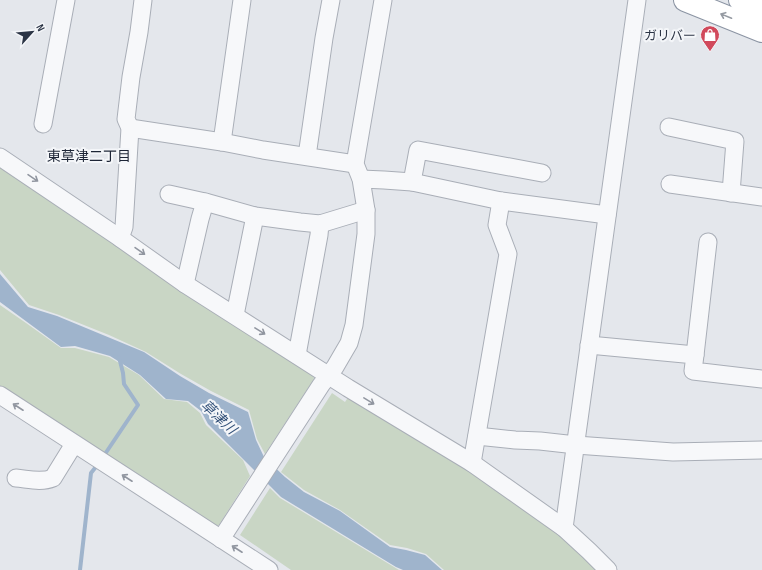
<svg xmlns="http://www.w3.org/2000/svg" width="762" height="570" viewBox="0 0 762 570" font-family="'Sofia Sans Condensed','Noto Sans JP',sans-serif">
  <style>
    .green { fill: #c9d6c5 }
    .water { fill: #9fb4cc }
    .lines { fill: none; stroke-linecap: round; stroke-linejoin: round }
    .stream { stroke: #9fb4cc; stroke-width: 4 }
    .minor-casing { stroke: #a9aeb7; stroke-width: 19 }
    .highway-casing { stroke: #8b94a3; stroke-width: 24 }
    .minor { stroke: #f7f8fa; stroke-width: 17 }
    .highway { stroke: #fff; stroke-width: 22 }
    .oneway { stroke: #959aa2 }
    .oneway2 { stroke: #9196a0 }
    .labels { text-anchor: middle; stroke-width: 4; stroke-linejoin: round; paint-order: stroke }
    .poi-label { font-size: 13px; fill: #2b3445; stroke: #f4f6f9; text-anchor: end }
    .neighbourhood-label { font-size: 14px; fill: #1d2536; stroke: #f4f6f9 }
    .water-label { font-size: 14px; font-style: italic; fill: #34527a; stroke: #f4f6f9 }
  </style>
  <rect width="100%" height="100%" fill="#e4e7ec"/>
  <g class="green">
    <path d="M0,167L313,372L314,379L265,454L257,439L249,410L211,391L181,374L146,352L109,335L59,315L29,305L0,270Z"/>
    <path d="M0,305L26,323L61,348H75L109,357L139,375L164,399L187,402L200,413L206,425L243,460L250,476L219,525L213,526L0,387Z"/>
    <path d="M332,393L345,402L349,396L477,474L554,530L597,570H444L426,554L407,548L390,545L340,510L304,490L281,472Z"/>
    <path d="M270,488L280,498L399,570H291L240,535Z"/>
  </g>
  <path class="water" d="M0,274L28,307L57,316L144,352L180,376L209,393L248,412L256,440L264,457L285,477L304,492L340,511L390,547L406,550L425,555L442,570H403L396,567L281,497L208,424L201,411L188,401L166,399L140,375L110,356L75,346L61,347L0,302Z"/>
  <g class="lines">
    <g class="stream">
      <path d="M105,454L138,405L124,384L123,373L119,357"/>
      <path d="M80,570L91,473L95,468"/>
    </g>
    <g class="minor-casing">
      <g id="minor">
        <path d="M43,124L66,0"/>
        <path d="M669,127L735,141L731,193"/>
        <path d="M130,128L222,142L263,150L355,164"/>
        <path d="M222,142L242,0"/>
        <path d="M307,156L324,38L331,0"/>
        <path d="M0,157L120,238L185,284L348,388L472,463L564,528L589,551L608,570"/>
        <path d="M361,179L384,180L412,182L501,201L607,215"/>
        <path d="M412,182L418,150L542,173"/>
        <path d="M670,184L762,197"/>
        <path d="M169,194L205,202L255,216L300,222L320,224L366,210"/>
        <path d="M120,238L124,227L130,128L126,119L131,77L139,32L143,0"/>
        <path d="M185,284L200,219L205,202"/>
        <path d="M235,315L255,216"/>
        <path d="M589,345L695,355L693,371L762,379"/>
        <path d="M297,355L319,235L320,224"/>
        <path d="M695,355L708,242"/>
        <path d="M0,395L269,570"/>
        <path d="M477,436L515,440L540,441L576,445L673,452L762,450"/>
        <path d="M472,463L508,254L497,225L501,201"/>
        <path d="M16,478C28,479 41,483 53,478L74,444"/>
        <path d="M564,528L637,0"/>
        <path d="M221,539L321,385L335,367L349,343L354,325L366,234V210L361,179L355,164L383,0"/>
      </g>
    </g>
    <g class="highway-casing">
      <g id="highway">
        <path d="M685,0L762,31"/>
        <path d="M740,0L762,9"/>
      </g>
    </g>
    <use href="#minor" class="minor"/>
    <use href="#highway" class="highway"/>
  </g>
  <defs><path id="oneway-shaft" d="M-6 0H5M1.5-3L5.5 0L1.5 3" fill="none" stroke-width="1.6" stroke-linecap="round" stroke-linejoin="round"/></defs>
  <use class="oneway" href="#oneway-shaft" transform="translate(726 16) rotate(-158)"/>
  <g class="oneway2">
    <use href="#oneway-shaft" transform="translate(33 178) rotate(34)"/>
    <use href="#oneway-shaft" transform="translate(140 251) rotate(35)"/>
    <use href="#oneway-shaft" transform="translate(260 331) rotate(32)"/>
    <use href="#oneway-shaft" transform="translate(369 401) rotate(31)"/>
    <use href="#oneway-shaft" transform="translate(18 407) rotate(-147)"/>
    <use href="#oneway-shaft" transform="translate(127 478) rotate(-147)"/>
    <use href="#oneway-shaft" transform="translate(237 549) rotate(-147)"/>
  </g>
  <defs>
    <g id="shop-pin" transform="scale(1)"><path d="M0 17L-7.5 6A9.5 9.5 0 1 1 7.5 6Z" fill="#d1495b" stroke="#f4f6f9"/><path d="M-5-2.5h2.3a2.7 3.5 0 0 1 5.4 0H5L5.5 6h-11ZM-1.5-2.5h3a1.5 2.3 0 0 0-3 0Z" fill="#fff"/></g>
  </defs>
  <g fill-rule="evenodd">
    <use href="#shop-pin" x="710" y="35"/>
  </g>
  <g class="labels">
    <g class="poi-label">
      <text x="696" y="40">ガリバー</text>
    </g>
    <g class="neighbourhood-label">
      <text x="89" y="161">東草津二丁目</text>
    </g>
    <g class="water-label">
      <text transform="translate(219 417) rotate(43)" y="5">草津川</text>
    </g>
  </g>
  <g transform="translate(32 32) rotate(63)" stroke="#f4f6f9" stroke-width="3" paint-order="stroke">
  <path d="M0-3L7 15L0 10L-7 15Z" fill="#2b3445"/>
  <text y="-6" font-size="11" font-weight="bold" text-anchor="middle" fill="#2b3445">N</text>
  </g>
</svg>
